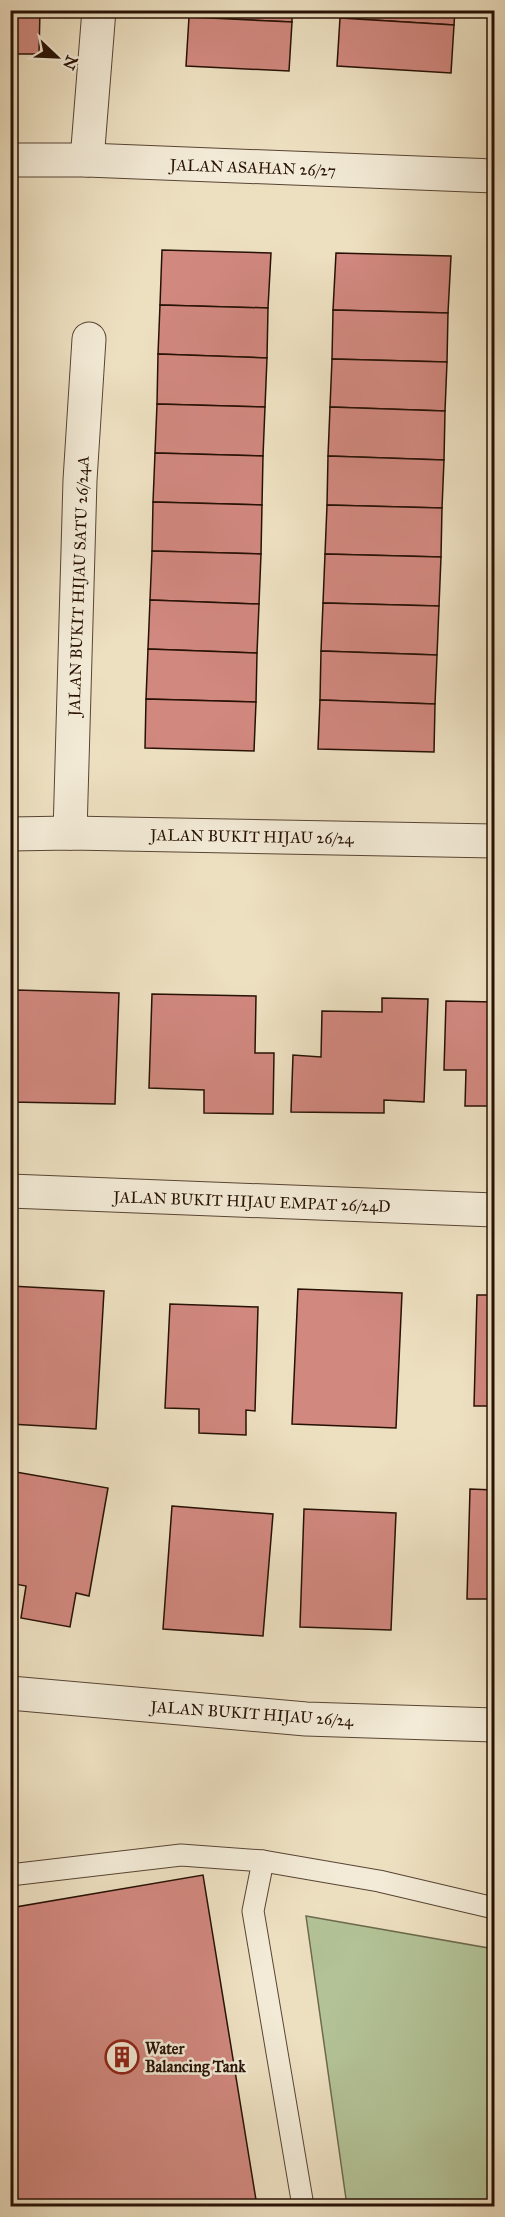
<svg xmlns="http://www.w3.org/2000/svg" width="505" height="2217" viewBox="0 0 505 2217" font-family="'IM FELL Great Primer',serif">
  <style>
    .green { fill: #b3c397; stroke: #6d6a4e; stroke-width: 1.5 }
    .building { fill: #d1887f; stroke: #271105; stroke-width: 1.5 }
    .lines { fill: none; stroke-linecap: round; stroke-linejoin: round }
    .lane-casing { stroke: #584534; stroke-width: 23 }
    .street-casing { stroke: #584534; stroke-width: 35 }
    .lane { stroke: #f3ebd7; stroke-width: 21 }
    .street { stroke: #f3ebd7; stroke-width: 33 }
    .labels { text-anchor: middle; stroke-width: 5; stroke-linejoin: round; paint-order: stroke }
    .street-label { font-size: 16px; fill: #271105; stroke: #f3ebd7 }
    .poi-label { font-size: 16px; font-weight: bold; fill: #271105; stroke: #f3ebd7; text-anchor: start }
  </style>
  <rect width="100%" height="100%" fill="#ede0c1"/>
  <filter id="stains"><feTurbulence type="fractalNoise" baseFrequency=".00333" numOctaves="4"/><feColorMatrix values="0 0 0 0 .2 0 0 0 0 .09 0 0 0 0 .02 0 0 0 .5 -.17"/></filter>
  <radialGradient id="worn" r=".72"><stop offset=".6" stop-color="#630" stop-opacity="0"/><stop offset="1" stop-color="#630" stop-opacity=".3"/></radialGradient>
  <path class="green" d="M306,1916L494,1949V2206H347Z"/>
  <g class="building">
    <path d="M10,10H40L39,54H10Z"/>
    <path d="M190,10H292V22L189,17Z"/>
    <path d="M341,10H455L454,25L340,18Z"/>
    <path d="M189,17L292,22L289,71L186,66Z"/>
    <path d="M340,18L454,25L451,73L337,66Z"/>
    <path d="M162,250L271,253L268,308L160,305Z"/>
    <path d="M336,253L451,256L448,313L333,310Z"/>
    <path d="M160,305L268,308L267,358L158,354Z"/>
    <path d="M333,310L448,313L447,362L332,359Z"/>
    <path d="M158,354L267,358L265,407L157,404Z"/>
    <path d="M332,359L447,362L445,411L330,407Z"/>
    <path d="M157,404L265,407L263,456L155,453Z"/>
    <path d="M330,407L445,411L444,460L328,456Z"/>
    <path d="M155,453L263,456L262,505L153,502Z"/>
    <path d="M328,456L444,460L442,508L327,505Z"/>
    <path d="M153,502L262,505L261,554L152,551Z"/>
    <path d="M327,505L442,508L441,557L325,554Z"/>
    <path d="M152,551L261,554L259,604L150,600Z"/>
    <path d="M325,554L441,557L439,606L323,603Z"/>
    <path d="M150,600L259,604L257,653L148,649Z"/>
    <path d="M323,603L439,606L437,655L321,651Z"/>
    <path d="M148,649L257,653L256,702L146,699Z"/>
    <path d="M321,651L437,655L435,704L320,700Z"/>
    <path d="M146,699L256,702L254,751L145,748Z"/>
    <path d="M320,700L435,704L434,752L318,749Z"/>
    <path d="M16,990L119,993L115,1104L10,1102V1042H14Z"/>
    <path d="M152,994L256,996L255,1053H274L273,1114L204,1113V1090L149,1088Z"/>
    <path d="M382,998L428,999L424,1102L384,1100V1113L291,1112L293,1055L321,1057L322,1011L382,1012Z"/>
    <path d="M446,1001L494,1002V1106H465L466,1070H444Z"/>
    <path d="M10,1286L104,1291L96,1429L10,1424Z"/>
    <path d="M298,1289L402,1293L396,1428L292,1424Z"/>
    <path d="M477,1295H494V1406H474Z"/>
    <path d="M170,1304L258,1307L255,1411L246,1410V1435L199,1433V1409L165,1408Z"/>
    <path d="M10,1471L108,1488L89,1596L76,1593L70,1627L21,1618L26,1586L10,1583Z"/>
    <path d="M470,1489L494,1490V1599H467Z"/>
    <path d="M172,1506L273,1514L263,1636L163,1629Z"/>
    <path d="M304,1509L396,1513L391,1630L300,1627Z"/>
    <path d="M203,1875L257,2206H10V1908Z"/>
  </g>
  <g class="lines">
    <g class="lane-casing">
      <g id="lane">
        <path d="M263,1861L253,1911L303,2206"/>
        <path d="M10,1875L181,1855L263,1861L379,1881L494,1908"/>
      </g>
    </g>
    <g class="street-casing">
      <g id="street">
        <path d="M10,160H87L494,176"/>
        <path d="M87,160L99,10"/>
        <path d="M70,833L80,480L89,339"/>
        <path d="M10,834L70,833L494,841"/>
        <path d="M10,1191L494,1210"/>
        <path d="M10,1693L306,1719L494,1725"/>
      </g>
    </g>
    <use href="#lane" class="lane"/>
    <use href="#street" class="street"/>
  </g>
  <defs>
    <g id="building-ring" transform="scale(1.725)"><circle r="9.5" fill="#f3ebd7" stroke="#8f2418" stroke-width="1.5"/><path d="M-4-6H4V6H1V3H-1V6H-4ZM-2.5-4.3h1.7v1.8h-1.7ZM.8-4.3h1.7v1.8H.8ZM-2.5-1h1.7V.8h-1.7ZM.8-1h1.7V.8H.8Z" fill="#8f2418"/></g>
  </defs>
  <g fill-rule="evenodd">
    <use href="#building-ring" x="122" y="2057"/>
  </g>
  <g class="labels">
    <g class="street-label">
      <text transform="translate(253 167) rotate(2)" y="6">JALAN ASAHAN 26/27</text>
      <text transform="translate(78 586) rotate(-88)" y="6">JALAN BUKIT HIJAU SATU 26/24A</text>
      <text transform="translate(252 836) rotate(1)" y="6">JALAN BUKIT HIJAU 26/24</text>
      <text transform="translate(252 1201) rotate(2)" y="6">JALAN BUKIT HIJAU EMPAT 26/24D</text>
      <text transform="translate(252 1713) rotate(4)" y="6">JALAN BUKIT HIJAU 26/24</text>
    </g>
    <g class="poi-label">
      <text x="145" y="2054">Water<tspan x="145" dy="18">Balancing Tank</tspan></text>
    </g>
  </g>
  <rect width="505" height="2217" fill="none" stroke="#ede0c1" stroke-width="36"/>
  <rect x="12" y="12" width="481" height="2193" fill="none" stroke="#271105" stroke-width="3"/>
  <rect x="18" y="18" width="469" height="2181" fill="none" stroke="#271105" stroke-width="1.5"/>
  <g transform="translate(57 57) rotate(113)" stroke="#f3ebd7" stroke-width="4.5" paint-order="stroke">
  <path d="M0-4.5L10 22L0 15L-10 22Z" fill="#271105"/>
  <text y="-9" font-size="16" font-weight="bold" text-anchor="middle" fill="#271105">N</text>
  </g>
  <rect width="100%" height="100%" filter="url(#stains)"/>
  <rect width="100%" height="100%" fill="url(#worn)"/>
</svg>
